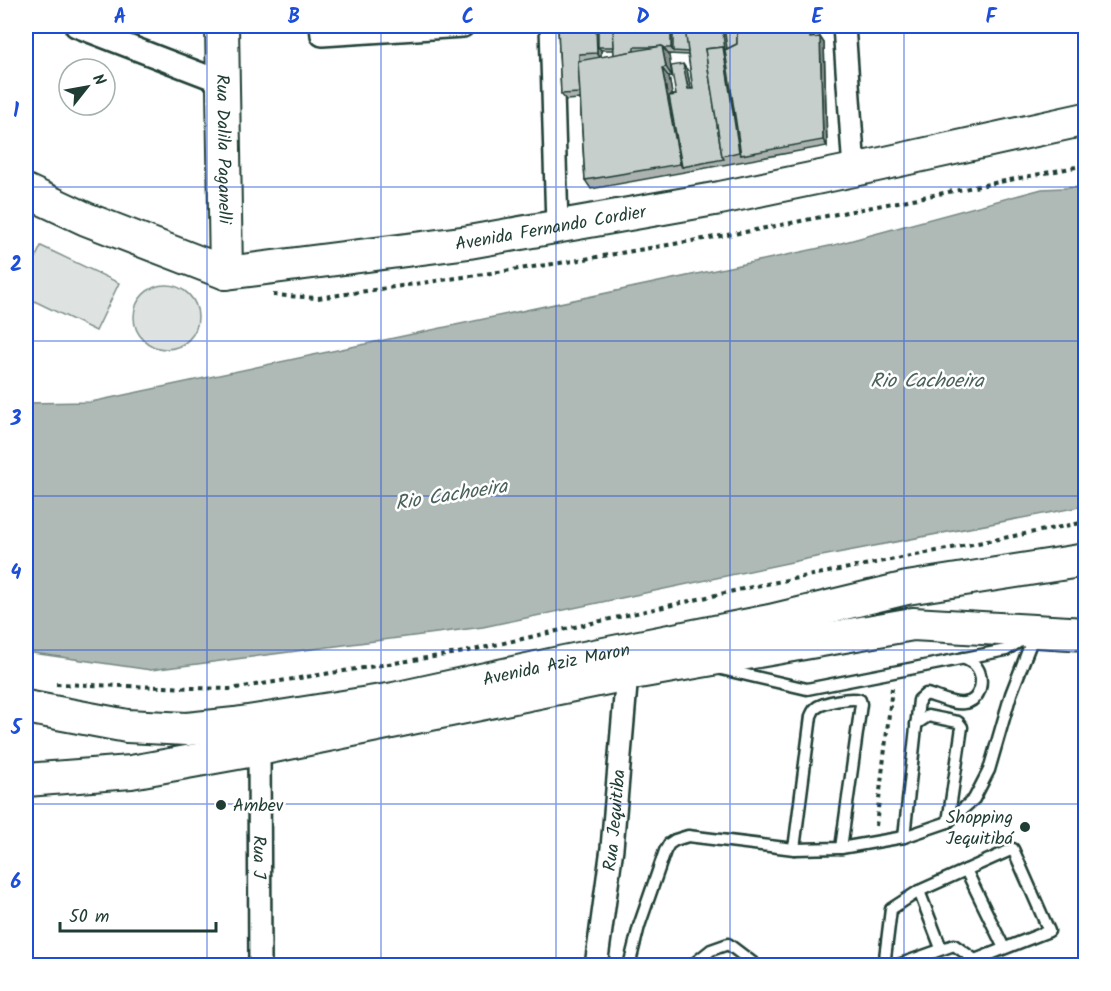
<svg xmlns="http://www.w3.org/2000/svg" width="1111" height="991" viewBox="0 0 1111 991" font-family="Kalam,sans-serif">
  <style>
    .green { fill: #dee3e2; stroke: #7e908b; stroke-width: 1.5 }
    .water { fill: #afbab7; stroke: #758883; stroke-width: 1.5 }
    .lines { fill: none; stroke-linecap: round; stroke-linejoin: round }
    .lane-casing { stroke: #1f3d34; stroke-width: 15 }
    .street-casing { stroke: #1f3d34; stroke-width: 26 }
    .secondary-casing { stroke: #1f3d34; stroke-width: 36 }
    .path { stroke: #1f3d34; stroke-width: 4; stroke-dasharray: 4.5 4.5; stroke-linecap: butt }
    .lane { stroke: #fff; stroke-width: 10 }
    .street { stroke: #fff; stroke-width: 21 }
    .secondary { stroke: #fff; stroke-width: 32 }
    .wall { fill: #abb2af; stroke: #1f3d34; stroke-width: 1.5; fill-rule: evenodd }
    .shaded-wall { fill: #8b918f; stroke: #1f3d34; stroke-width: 1.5 }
    .building { fill: #c7cfcc; stroke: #1f3d34; stroke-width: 1.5 }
    .grid { fill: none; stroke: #1d4ed8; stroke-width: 1.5; stroke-opacity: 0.55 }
    .poi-dot { fill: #1f3d34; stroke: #fff; stroke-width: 2 }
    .labels { text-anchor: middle; stroke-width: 5; stroke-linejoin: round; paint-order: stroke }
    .street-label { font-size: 18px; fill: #1f3d34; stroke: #fff }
    .poi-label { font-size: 18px; fill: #1f3d34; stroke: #fff; text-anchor: start }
    .water-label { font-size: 20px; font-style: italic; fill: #4a625b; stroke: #fff }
    .neatline { fill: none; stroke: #1d4ed8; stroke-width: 2 }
    .grid-label { font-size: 20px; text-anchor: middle; font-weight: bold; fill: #1d4ed8 }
  </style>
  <rect width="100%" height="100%" fill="#fff"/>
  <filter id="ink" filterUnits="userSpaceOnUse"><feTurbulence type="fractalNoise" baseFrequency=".0167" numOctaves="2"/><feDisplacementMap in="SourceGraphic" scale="12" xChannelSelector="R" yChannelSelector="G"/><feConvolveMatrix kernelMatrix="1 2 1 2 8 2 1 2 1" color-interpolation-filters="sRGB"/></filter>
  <g filter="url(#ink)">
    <g class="green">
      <path d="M41,246L119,283L96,331L26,297V278Z"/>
      <circle cx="166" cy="317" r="32"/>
    </g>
    <path class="water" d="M1085,187V506L811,558L483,627L151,670L26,652V403L91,402L834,245L1042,189Z"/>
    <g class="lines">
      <g class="lane-casing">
        <g id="lane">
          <path d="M717,668L807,689L1006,650L1025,638"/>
          <path d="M916,724L928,716L958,722L962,727L948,822"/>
          <path d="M904,837L919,700L926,694C937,696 952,705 964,703C981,702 986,677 975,665C972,662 967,660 963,658"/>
          <path d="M794,849L811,716C812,714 814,709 816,708C823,702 851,697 860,700L861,704L841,848"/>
          <path d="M966,870L1004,948"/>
          <path d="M919,891L941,948"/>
          <path d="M629,966L639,926L665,851L669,844L675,840L688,836L794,849L841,848L904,837L948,822L974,799L989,770L1011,694L1034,635"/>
          <path d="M691,966L711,950L728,944L757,966"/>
          <path d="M884,966L891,909L919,891L1013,849L1049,931L975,960L954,945L895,966"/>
        </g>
      </g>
      <g class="street-casing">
        <g id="street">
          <path d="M76,26L222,82"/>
          <path d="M321,26L322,35L463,26"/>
          <path d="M551,26L557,225"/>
          <path d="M844,26L854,170"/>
          <path d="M551,28L601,26"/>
          <path id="s1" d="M259,749L260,966"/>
          <path id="s2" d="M596,966L612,848L627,674"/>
        </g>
      </g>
      <g class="secondary-casing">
        <g id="secondary">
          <path id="s3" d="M222,26L226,273"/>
          <path id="s4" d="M26,191L86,219L226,273L469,242L720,198L854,170L1086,119"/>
          <path id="s5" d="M26,707L127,726L187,729L235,724L394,699L564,662L770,621L907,588L1086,560"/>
          <path d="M26,780L131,772L259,749L627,674L913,624L1086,634"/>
        </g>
      </g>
      <g class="path">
        <path d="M273,295L318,298L567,262L745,232L1086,165"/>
        <path d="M56,684L230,689L464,652L756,586L1086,522"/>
        <path d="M876,826L892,688"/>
      </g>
      <use href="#lane" class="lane"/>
      <use href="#street" class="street"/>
      <use href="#secondary" class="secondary"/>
    </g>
    <path class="wall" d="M596,26L598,29L671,26L673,29L814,26V38L820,37L824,43L827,146L591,189L585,180L580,99L566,100L561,94L558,28ZM601,50H614V55L601,57ZM668,54L688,55L693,89H691L687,70L676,95H672L669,77L672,76Z"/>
    <g class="shaded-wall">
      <path d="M596,26L600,32L598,47L601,50V59L597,53Z"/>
      <path d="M671,26L676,32L673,51L671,48Z"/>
      <path d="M722,26H725L741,155L739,152L723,47Z"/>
      <path d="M810,26H814V44L810,38Z"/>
      <path d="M820,37L824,43L827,146L823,140Z"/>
      <path d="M662,46L669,55L672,76L666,67Z"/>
      <path d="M683,64L687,70L692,95L688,89Z"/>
      <path d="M662,68L669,77L685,166L682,167L680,164Z"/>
    </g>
    <g class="building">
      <path d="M596,26L597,53L579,54V61H578L580,93L561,94L558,28Z"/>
      <path d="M613,26H671V48H664L662,46L653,47H634V51L614,55Z"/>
      <path d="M684,26H722L725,50L723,47L705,49L722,156L724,159L682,167L669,96L676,95L671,66L683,64L688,89H693Z"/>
      <path d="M724,26H737V44L727,49Z"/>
      <path d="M737,26H810V38L820,37L823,140L741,155L725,50L737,44Z"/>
      <path d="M685,28L688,52L673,51V29Z"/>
      <path d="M598,29H613L614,47H598Z"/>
      <path d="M662,46L666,67L662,68L680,164L585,180L578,61Z"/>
      <path d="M723,47L739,152L722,156L705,49Z"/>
    </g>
  </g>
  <path class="grid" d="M207,26V966M381,26V966M556,26V966M730,26V966M904,26V966M26,187H1086M26,341H1086M26,496H1086M26,650H1086M26,804H1086"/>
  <g class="poi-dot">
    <circle cx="221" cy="805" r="6"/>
    <circle cx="1025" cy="827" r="6"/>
  </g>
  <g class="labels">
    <g class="street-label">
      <text dy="6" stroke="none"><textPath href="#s3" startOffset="123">Rua Dalila Paganelli</textPath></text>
      <text dy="6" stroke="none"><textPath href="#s4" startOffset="544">Avenida Fernando Cordier</textPath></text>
      <text dy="6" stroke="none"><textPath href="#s5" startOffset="538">Avenida Aziz Maron</textPath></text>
      <text dy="6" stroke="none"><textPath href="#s2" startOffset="147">Rua Jequitiba</textPath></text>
      <text dy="6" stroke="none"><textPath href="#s1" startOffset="108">Rua J</textPath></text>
    </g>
    <g class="poi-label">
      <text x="233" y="811">Ambev</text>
      <text x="1013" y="823" text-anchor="end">Shopping<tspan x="1013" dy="21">Jequitibá</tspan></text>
    </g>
    <g class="water-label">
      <text x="927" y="387">Rio Cachoeira</text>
      <text transform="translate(451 494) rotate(-9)" y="7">Rio Cachoeira</text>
    </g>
  </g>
  <rect width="1111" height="991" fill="none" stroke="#fff" stroke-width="66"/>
  <g transform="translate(87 87) rotate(59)"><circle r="28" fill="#ffffff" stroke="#a5b1ae" stroke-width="1.5"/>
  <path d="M0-4.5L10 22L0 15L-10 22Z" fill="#1f3d34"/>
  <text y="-9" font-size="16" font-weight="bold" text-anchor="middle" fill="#1f3d34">N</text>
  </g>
  <path d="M60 922v9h156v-9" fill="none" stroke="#1f3d34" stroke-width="3"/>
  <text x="69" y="922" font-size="18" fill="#1f3d34" stroke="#ffffff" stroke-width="4.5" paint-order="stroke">50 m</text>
  <rect x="33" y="33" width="1045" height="925" class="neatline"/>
  <g class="grid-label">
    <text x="120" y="23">A</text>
    <text x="294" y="23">B</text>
    <text x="468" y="23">C</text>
    <text x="643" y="23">D</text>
    <text x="817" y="23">E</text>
    <text x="991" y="23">F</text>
    <text x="16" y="117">1</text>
    <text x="16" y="271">2</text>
    <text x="16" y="425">3</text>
    <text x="16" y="579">4</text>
    <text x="16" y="734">5</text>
    <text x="16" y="888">6</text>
  </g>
</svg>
